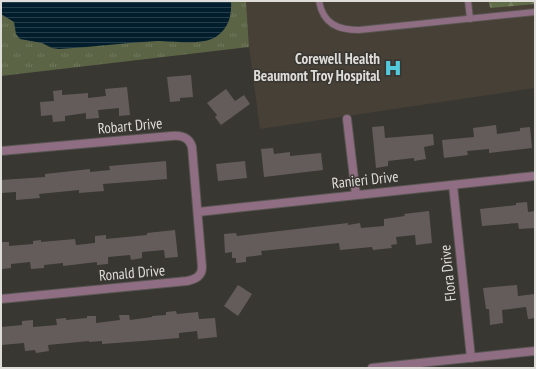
<svg xmlns="http://www.w3.org/2000/svg" width="536" height="369" viewBox="0 0 536 369" font-family="'PT Sans Narrow',sans-serif">
  <style>
    .built { fill: #464036 }
    .grass { fill: url(#grass-tufts) }
    .forest { fill: url(#forest-firs) }
    .water { fill: url(#water-rules) }
    .building { fill: #635c5b }
    .lines { fill: none; stroke-linecap: round; stroke-linejoin: round }
    .lane-casing { stroke: #575550; stroke-width: 8 }
    .street-casing { stroke: #575550; stroke-width: 10 }
    .lane { stroke: #8f6d82; stroke-width: 6 }
    .street { stroke: #8f6d82; stroke-width: 8 }
    .labels { text-anchor: middle; stroke-width: 3; stroke-linejoin: round; paint-order: stroke }
    .poi-label { font-size: 15px; font-weight: bold; fill: #dfddda; stroke: #393732; text-anchor: end }
    .street-label { font-size: 15px; fill: #dfddda; stroke: #393732 }
  </style>
  <defs>
    <pattern id="grass-tufts" width="24" height="20" patternUnits="userSpaceOnUse"><rect width="24" height="20" fill="#5b6445"/><path d="M3 7l-1-3M5 7V3M7 7l1-3M15 17l-1-3M17 17v-4M19 17l1-3" fill="none" stroke="#727a5f"/></pattern>
    <pattern id="forest-firs" width="22" height="20" patternUnits="userSpaceOnUse"><rect width="22" height="20" fill="#606b47"/><path d="M5 1l3.5 6h-7zM16 11l3.5 6h-7z" fill="#768061"/></pattern>
    <pattern id="water-rules" width="6" height="5" patternUnits="userSpaceOnUse"><rect width="6" height="5" fill="#021e2c"/><path d="M0 2.5h6" fill="none" stroke="#263e4a"/></pattern>
  </defs>
  <rect width="100%" height="100%" fill="#393732"/>
  <path class="built" d="M246,1H535V88L260,129L249,47Z"/>
  <path class="grass" d="M1,1H246L249,47L1,76Z"/>
  <path class="forest" d="M489,1H535V4L490,8Z"/>
  <path class="water" d="M1,1H231C232,14 229,28 217,36C204,46 173,41 157,41C124,43 91,47 59,49L52,48L42,43L20,39L16,34L14,22L1,14Z"/>
  <g class="building">
    <path d="M191,75L193,97L180,98V101L170,102L167,77Z"/>
    <path d="M127,87L130,115L119,116V108L98,110L99,118L86,119V113L65,116V121L53,122L52,115L41,116L40,102L54,101L53,91L62,90V95L88,93V98L106,96L105,89Z"/>
    <path d="M226,89L235,101L244,95L250,104L221,125L215,117L217,115L207,103Z"/>
    <path d="M496,125L497,134L520,131V128L530,127L532,148L489,153V149L467,151L468,155L444,158L442,140L474,137L473,128Z"/>
    <path d="M384,126L385,138L433,134L434,145L424,147L426,159L414,161V158L388,161V166L376,168L372,127Z"/>
    <path d="M273,148L274,154L290,152V156L321,153L323,170L264,177L261,149Z"/>
    <path d="M166,161L167,179L103,184L104,191L79,193V190L39,194L40,198L16,200V192L1,193V180L45,177V174L90,169V172L110,170L109,166Z"/>
    <path d="M245,161L247,178L218,181L216,164Z"/>
    <path d="M527,202L528,212L535,211V228L519,229L518,223L482,226L480,209L516,205V203Z"/>
    <path d="M429,211L432,243L416,245L415,235L396,237L397,244L391,245L392,248L373,250L372,247L340,250L339,243L261,251L262,255L246,257V262L236,263V258H232V252L225,253L224,234L236,233L237,236L348,223V225L360,223L361,228L384,226V219L405,216L404,214Z"/>
    <path d="M175,230L178,257L165,258L164,250L142,252V258L131,260L130,255L108,257V264L97,265V262L63,266V263L44,265V268L31,269L30,262L11,264V268L2,269L1,242H9V246L33,244V241L41,240V242L75,239L76,245L95,243V236L106,235V239L147,235V233Z"/>
    <path d="M238,285L252,294L238,316L224,306Z"/>
    <path d="M517,285L518,296L535,294V318L528,319L526,307L502,310L503,323L490,325L489,309H486L483,288Z"/>
    <path d="M176,311L177,314L198,312L199,319L215,318L217,337L198,339L197,331L179,333V338L155,340L102,344V341L89,342V341L48,345L49,351L36,353L35,350L25,351L24,343L1,345V327L22,325V321L33,320V327L57,325L56,319L66,318V320L87,318V316H96V323L120,320L119,315H129L130,320L152,317V316L166,315V312Z"/>
  </g>
  <g class="lines">
    <g class="lane-casing">
      <g id="lane">
        <path d="M319,1C323,24 338,30 359,30L535,12"/>
        <path d="M468,1L470,19"/>
      </g>
    </g>
    <g class="street-casing">
      <g id="street">
        <path d="M347,119L356,195"/>
        <path d="M1,151L171,136C181,135 189,137 192,147L202,267C202,276 196,279 187,281L1,299"/>
        <path d="M453,185L471,358"/>
        <path d="M198,212L535,176"/>
        <path d="M372,368L535,351"/>
      </g>
    </g>
    <use href="#lane" class="lane"/>
    <use href="#street" class="street"/>
  </g>
  <defs>
    <g id="hospital-bare" transform="scale(1.38)"><path d="M-5-5h3v3.5h4V-5h3V5h-3V1.5h-4V5h-3Z" fill="#54cadd" stroke="#393732" stroke-width="2.5" paint-order="stroke"/></g>
  </defs>
  <g fill-rule="evenodd">
    <use href="#hospital-bare" x="393" y="68"/>
  </g>
  <g class="labels">
    <g class="poi-label">
      <text x="380" y="64">Corewell Health<tspan x="380" dy="17">Beaumont Troy Hospital</tspan></text>
    </g>
    <g class="street-label">
      <text transform="translate(130 126) rotate(-5)" y="5">Robart Drive</text>
      <text transform="translate(365 180) rotate(-6)" y="5">Ranieri Drive</text>
      <text transform="translate(132 273) rotate(-5)" y="5">Ronald Drive</text>
      <text transform="translate(448 273) rotate(-96)" y="5">Flora Drive</text>
    </g>
  </g>
  <rect width="536" height="369" fill="none" stroke="#dfddda" stroke-width="4"/>
</svg>
